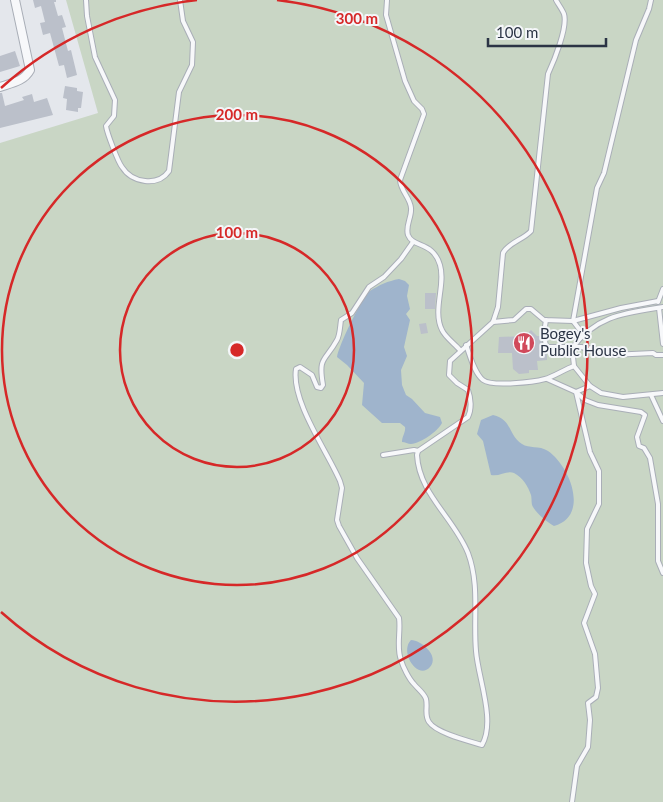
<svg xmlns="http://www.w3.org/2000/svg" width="663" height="802" viewBox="0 0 663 802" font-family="Lato,sans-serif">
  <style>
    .green { fill: #c9d6c5 }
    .water { fill: #9fb4cc }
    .building { fill: #bbc0ca }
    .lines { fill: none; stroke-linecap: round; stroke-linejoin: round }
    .lane-casing { stroke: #a9aeb7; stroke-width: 6 }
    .street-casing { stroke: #a9aeb7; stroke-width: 10 }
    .lane { stroke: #f7f8fa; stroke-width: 4 }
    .street { stroke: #f7f8fa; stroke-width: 8 }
    .ring { fill: none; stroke: #d62828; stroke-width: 2.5 }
    .labels { text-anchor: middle; stroke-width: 4; stroke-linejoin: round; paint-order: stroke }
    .poi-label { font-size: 15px; fill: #2b3445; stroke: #f4f6f9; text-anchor: start }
    .centre { fill: #d62828; stroke: #f4f6f9; stroke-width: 2.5 }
    .ring-label { font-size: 15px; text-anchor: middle; font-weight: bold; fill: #d62828; stroke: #f4f6f9; stroke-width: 4; stroke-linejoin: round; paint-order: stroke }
  </style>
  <rect width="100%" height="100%" fill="#e4e7ec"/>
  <path class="green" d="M66,0H663V802H0V143L98,113Z"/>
  <g class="water">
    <path d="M399,279L405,281L409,285L407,296L410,309L406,314L410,320L404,347L407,356L401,370L402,385L406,395L412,399L425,413L440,417L442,423C437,432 421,443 411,444C408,444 405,442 402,442C402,436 406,432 405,427L400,423H382L362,405L364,383L347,365L337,357C339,345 361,299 370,291C379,285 388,281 399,279Z"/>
    <path d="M493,415C512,419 508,435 522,444C529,449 539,445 548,451C570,466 590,516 554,526C546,521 538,515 533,507C531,504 532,499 531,495C528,486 523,478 514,473C507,470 499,477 491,475L483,441L477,434L481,420Z"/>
    <path d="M411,640C421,640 440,656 430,667C418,681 399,652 411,640Z"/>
  </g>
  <g class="building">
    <path d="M33,0H56V2H54L58,16L62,15L66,27L62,28L68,51L71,50L77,75L67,78L64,65L59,66L50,33L43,35L40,23L45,22L41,6L35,8Z"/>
    <path d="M15,51L20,66L0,72V56Z"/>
    <path d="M65,86L77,88V91L83,92L81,108H78V112L66,110L67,99L63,98Z"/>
    <path d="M0,93H2L5,106L24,100L22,97L32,94L34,102L47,98L53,115L0,128Z"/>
    <path d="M425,293H436L435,309H425Z"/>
    <path d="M426,323L428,333L421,334L419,324Z"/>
    <path d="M531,330L537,336H541L543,349L547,351V360L537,361L538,370H529V373L519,374L513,369L512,353H498L499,337L525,336Z"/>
  </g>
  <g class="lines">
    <g class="lane-casing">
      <g id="lane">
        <path d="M86,0L87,16L95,57L115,100L114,116L106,126C107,133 118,162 122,167C132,183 158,187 169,171L179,92L192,65L193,42L183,21L180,0"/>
        <path d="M387,0L386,15L405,81L414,101L422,109L424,114L400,180C401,192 410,197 411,208C412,217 405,226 408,235C413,248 433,241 440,265C446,285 432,310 442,330C445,337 455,344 460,350"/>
        <path d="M413,242L401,259L384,277L369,287L352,313L341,320C340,326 340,335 337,340C325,362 318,356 323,385L321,388L317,387L312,375L300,367L296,369C291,401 327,451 340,481L342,488L337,520L339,526L357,558L399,618C401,632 396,647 401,660C403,667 409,679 414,684C418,689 424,693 426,699C428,707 424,715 429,722C436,733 469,741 482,745C496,721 478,678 476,651C473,618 480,585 468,553C454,518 419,494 417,455L418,451L468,417C472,409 471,398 468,390L457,383L449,375L450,361L493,322L498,307L503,253C509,242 523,240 531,231L548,74C554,61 568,27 564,14C562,9 558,4 556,0"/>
        <path d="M658,302L663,289"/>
        <path d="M663,307C625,313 597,315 572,348L574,366L590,386L601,393L623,397L663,393"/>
        <path d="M659,308L663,344"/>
        <path d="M546,320L544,333L546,347H582L586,349L592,348L600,352L607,351L611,355L653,353L656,355H663"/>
        <path d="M493,322L514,320L526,309H531L544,320L573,321L621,308L658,301"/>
        <path d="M583,334L573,321L597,188L604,173L636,40L649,9L651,0"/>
        <path d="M466,345C470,355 474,373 483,380C492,387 534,382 545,379C553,377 565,369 574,366"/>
        <path d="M547,379L576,392L585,400L598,405L641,412L645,415L637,437L639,446L644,448L650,458L658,504V561L663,573"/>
        <path d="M651,395L663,421"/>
        <path d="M383,455L414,450L418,451"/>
        <path d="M572,802L577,766L588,747L590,720L588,703L596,697L598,688L595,654L584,623L595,594L591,586L586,563L587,529L599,504V471L590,452L576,392L590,386"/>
      </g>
    </g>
    <g class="street-casing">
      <path id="street" d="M0,87C12,83 24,81 30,70L15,0"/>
    </g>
    <use href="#lane" class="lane"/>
    <use href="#street" class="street"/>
  </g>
  <g class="ring">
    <circle cx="237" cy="350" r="117"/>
    <circle cx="237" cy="350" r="235"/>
    <path d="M1 88A352 352 0 0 1 197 0M277 0A352 352 0 1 1 1 612"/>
  </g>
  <defs>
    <g id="restaurant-disc" transform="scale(1.125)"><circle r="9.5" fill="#d1495b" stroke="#f4f6f9"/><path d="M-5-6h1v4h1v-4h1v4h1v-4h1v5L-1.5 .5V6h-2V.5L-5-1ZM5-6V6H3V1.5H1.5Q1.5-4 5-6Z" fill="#fff"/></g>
  </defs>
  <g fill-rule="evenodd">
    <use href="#restaurant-disc" x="524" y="343"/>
  </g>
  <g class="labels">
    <g class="poi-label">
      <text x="540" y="339">Bogey's<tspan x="540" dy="17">Public House</tspan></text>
    </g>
  </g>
  <circle cx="237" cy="350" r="8" class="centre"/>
  <g class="ring-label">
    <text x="357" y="24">300 m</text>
    <text x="237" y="120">200 m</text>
    <text x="237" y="238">100 m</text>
  </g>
  <path d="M488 38v8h118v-8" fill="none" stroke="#2b3445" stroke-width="2.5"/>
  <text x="496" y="38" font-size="15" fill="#2b3445" stroke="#f4f6f9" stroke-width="4" paint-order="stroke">100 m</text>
</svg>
